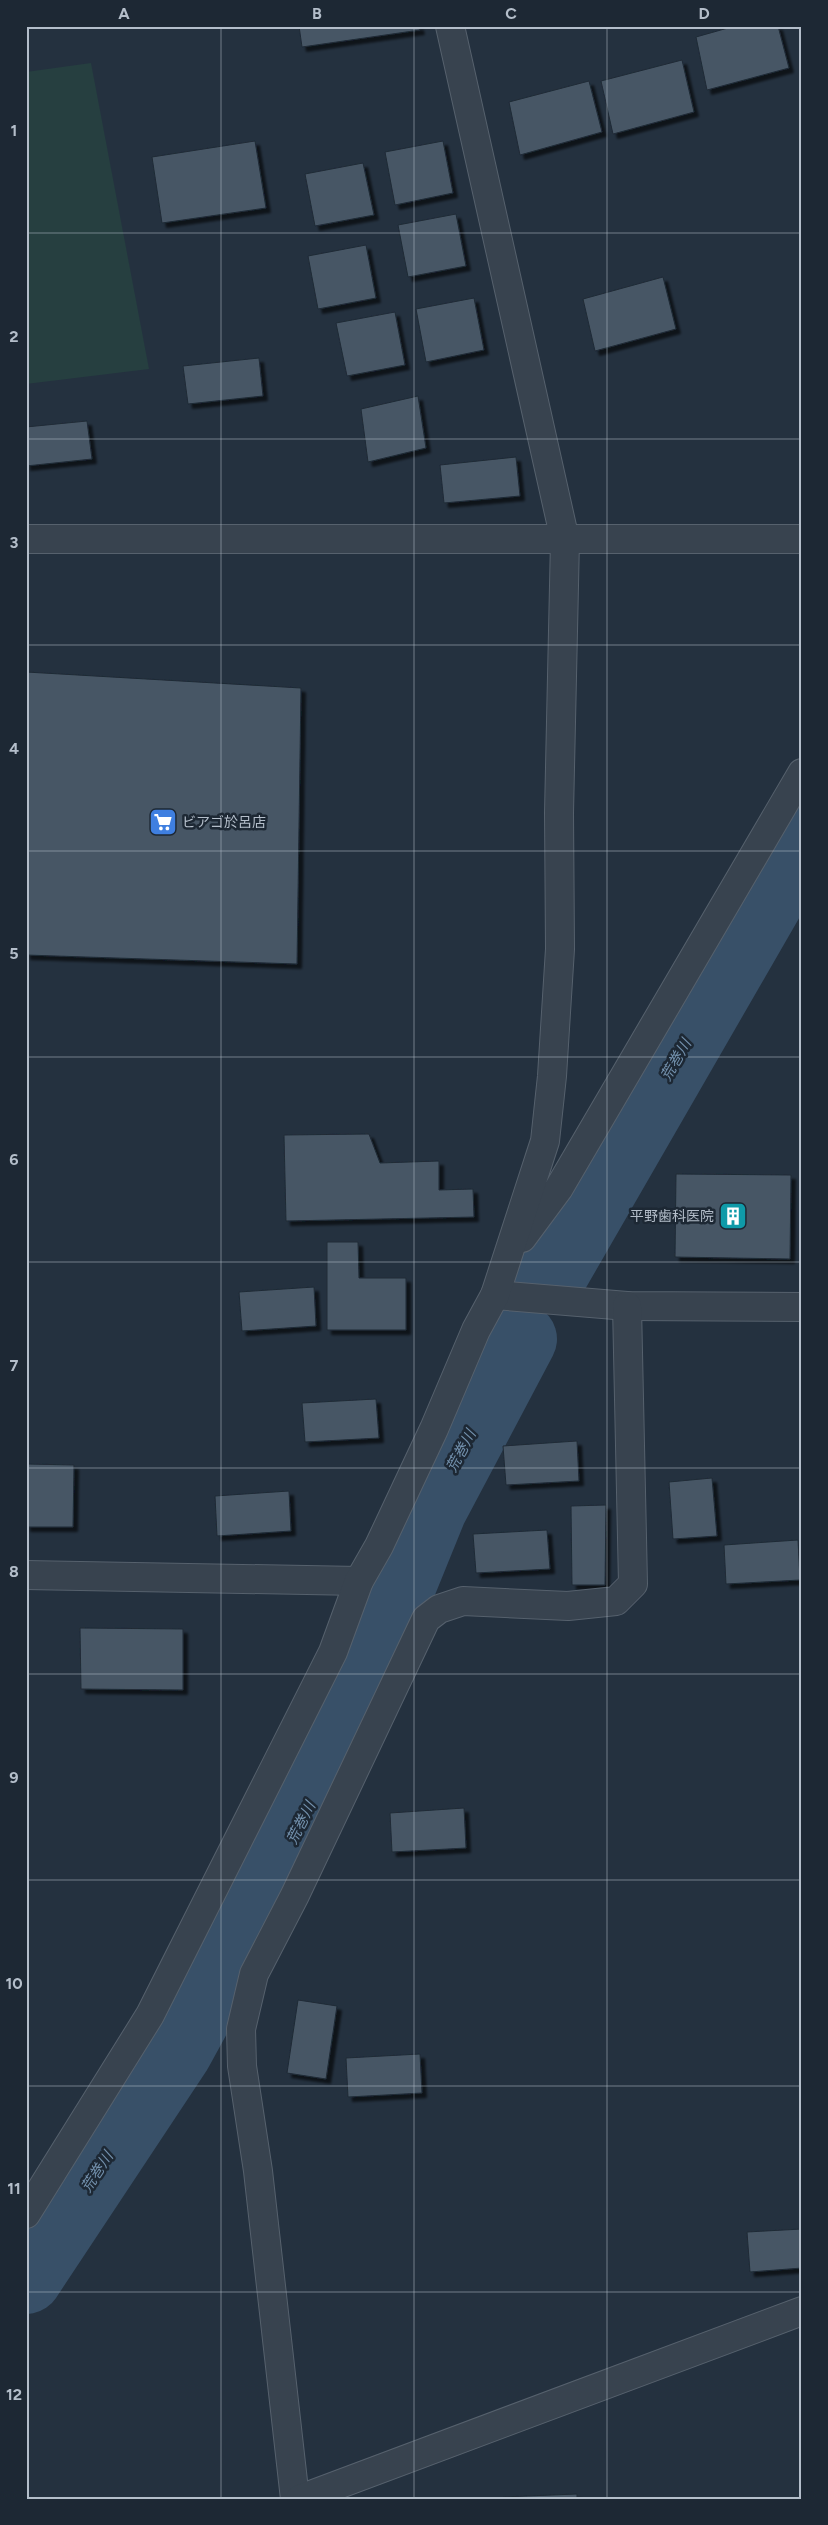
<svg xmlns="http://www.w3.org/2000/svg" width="828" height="2525" viewBox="0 0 828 2525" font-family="Figtree,'Noto Sans JP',sans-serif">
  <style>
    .green { fill: #263f40 }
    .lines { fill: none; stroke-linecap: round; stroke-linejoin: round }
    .river { stroke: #385068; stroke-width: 72 }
    .building { fill: #475765; stroke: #1f2a36; filter: url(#shadow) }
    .minor-casing { stroke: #56616d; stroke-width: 30 }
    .tertiary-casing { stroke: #56616d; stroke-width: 30 }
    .minor { stroke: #38434f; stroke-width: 28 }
    .tertiary { stroke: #38434f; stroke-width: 28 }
    .grid { fill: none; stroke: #b4beca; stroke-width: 1; stroke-opacity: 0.55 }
    .labels { text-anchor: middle; stroke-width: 5; stroke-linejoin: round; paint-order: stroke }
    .poi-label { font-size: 14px; fill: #b4beca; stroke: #1d2834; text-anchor: start }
    .water-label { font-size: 15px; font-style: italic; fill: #7391ad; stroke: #1d2834 }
    .neatline { fill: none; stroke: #b4beca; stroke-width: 2 }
    .grid-label { font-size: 16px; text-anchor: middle; font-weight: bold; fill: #b4beca }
  </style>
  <defs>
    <filter id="shadow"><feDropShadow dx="4.5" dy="4.5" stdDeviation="1" flood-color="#0009"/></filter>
  </defs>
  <rect width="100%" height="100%" fill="#24313f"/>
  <path class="green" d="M91,63L149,369L26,384V72Z"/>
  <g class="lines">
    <g class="river">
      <path d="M550,1278L802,841"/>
      <path d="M26,2278L177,2050L310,1807L431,1509L521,1339"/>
    </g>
  </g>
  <g class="building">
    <path d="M299,26H419L420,30L302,47Z"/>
    <path d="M735,26H778L789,68L707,90L696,37Z"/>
    <path d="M682,60L694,112L613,134L601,81Z"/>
    <path d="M589,81L602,132L520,155L509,102Z"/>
    <path d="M255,141L266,208L162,223L152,157Z"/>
    <path d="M443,141L453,193L395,205L385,152Z"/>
    <path d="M363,163L374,215L315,226L305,174Z"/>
    <path d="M456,214L466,266L408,277L398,225Z"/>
    <path d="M366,245L376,298L318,309L308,256Z"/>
    <path d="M663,277L676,329L595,351L583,299Z"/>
    <path d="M474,298L484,350L426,362L416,309Z"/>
    <path d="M395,312L405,365L347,376L336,323Z"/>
    <path d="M259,358L263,396L188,404L183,366Z"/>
    <path d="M418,396L426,448L368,462L361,409Z"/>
    <path d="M87,421L92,459L26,466V427Z"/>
    <path d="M516,457L520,496L444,503L440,465Z"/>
    <path d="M26,672L301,688L297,964L26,955Z"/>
    <path d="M369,1134L380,1163L439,1161V1190L473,1189L474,1217L286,1221L284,1135Z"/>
    <path d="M676,1174L791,1175L790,1259L675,1257Z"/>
    <path d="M327,1242H358L359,1278H406V1330H327Z"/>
    <path d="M314,1287L316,1326L242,1331L239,1292Z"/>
    <path d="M376,1399L379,1438L305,1442L302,1403Z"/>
    <path d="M577,1441L579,1481L506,1485L503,1446Z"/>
    <path d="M26,1464L74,1465L73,1527H26Z"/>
    <path d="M712,1478L717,1536L673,1539L669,1482Z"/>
    <path d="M289,1491L291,1531L217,1536L215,1496Z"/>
    <path d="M606,1505L605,1585H572L571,1506Z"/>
    <path d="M547,1530L550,1569L476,1573L473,1534Z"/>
    <path d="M798,1540L800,1580L726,1584L724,1545Z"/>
    <path d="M80,1628L183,1629V1690L81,1689Z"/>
    <path d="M464,1808L466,1848L392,1852L390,1813Z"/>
    <path d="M298,2000L337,2006L326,2079L287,2073Z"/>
    <path d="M420,2054L422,2093L348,2097L346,2058Z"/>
    <path d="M802,2229V2268L750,2272L747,2232Z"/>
    <path d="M577,2494V2499H503V2497Z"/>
  </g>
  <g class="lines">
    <g class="minor-casing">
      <g id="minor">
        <path d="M522,1238L559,1188L802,773"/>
        <path d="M495,1295L627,1306L802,1307"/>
        <path d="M26,1575L359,1581"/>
        <path d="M26,2214L150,2015L333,1652L359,1581L379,1546L434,1429L476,1330L495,1295L545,1141L552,1076L560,949L559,813L565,540L450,26"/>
        <path d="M295,2499L258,2171L242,2066L241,2029L254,1974L295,1895L426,1619L439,1609L463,1601L568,1606L616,1601L633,1584L627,1306"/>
        <path d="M300,2499L802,2311"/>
      </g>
    </g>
    <g class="tertiary-casing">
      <path id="tertiary" d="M26,539H802"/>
    </g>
    <use href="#minor" class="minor"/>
    <use href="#tertiary" class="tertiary"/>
  </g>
  <path class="grid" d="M221,26V2499M414,26V2499M607,26V2499M26,233H802M26,439H802M26,645H802M26,851H802M26,1057H802M26,1262H802M26,1468H802M26,1674H802M26,1880H802M26,2086H802M26,2292H802"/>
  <defs>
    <g id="supermarket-square" transform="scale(1.4375)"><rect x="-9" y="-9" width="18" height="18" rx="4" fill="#3f7fe0" stroke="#1d2834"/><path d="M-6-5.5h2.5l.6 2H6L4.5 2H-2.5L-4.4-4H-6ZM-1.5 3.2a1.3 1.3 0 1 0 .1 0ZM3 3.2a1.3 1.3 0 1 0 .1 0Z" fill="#fff"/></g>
    <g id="building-square" transform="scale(1.4375)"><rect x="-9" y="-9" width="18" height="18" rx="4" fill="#0f9aa8" stroke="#1d2834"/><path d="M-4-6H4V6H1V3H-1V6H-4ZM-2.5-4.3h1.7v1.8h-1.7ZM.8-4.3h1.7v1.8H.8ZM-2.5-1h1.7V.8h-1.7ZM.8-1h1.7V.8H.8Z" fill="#fff"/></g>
  </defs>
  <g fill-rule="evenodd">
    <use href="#supermarket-square" x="163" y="822"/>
    <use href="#building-square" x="733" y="1216"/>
  </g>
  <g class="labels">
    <g class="poi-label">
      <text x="182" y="827">ビアゴ於呂店</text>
      <text x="714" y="1221" text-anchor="end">平野歯科医院</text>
    </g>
    <g class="water-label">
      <text transform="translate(676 1060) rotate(-60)" y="5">荒巻川</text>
      <text transform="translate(461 1451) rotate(-62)" y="5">荒巻川</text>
      <text transform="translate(301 1823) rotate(-63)" y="5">荒巻川</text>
      <text transform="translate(97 2172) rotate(-57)" y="5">荒巻川</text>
    </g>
  </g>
  <rect width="828" height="2525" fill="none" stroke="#1d2834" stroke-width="55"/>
  <rect x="28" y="28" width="772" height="2470" class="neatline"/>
  <g class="grid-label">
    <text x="124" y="19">A</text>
    <text x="317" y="19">B</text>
    <text x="511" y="19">C</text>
    <text x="704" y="19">D</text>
    <text x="14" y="136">1</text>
    <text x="14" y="342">2</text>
    <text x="14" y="548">3</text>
    <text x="14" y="754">4</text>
    <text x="14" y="959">5</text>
    <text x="14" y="1165">6</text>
    <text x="14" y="1371">7</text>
    <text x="14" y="1577">8</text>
    <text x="14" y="1783">9</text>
    <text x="14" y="1989">10</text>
    <text x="14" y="2194">11</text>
    <text x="14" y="2400">12</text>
  </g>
</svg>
